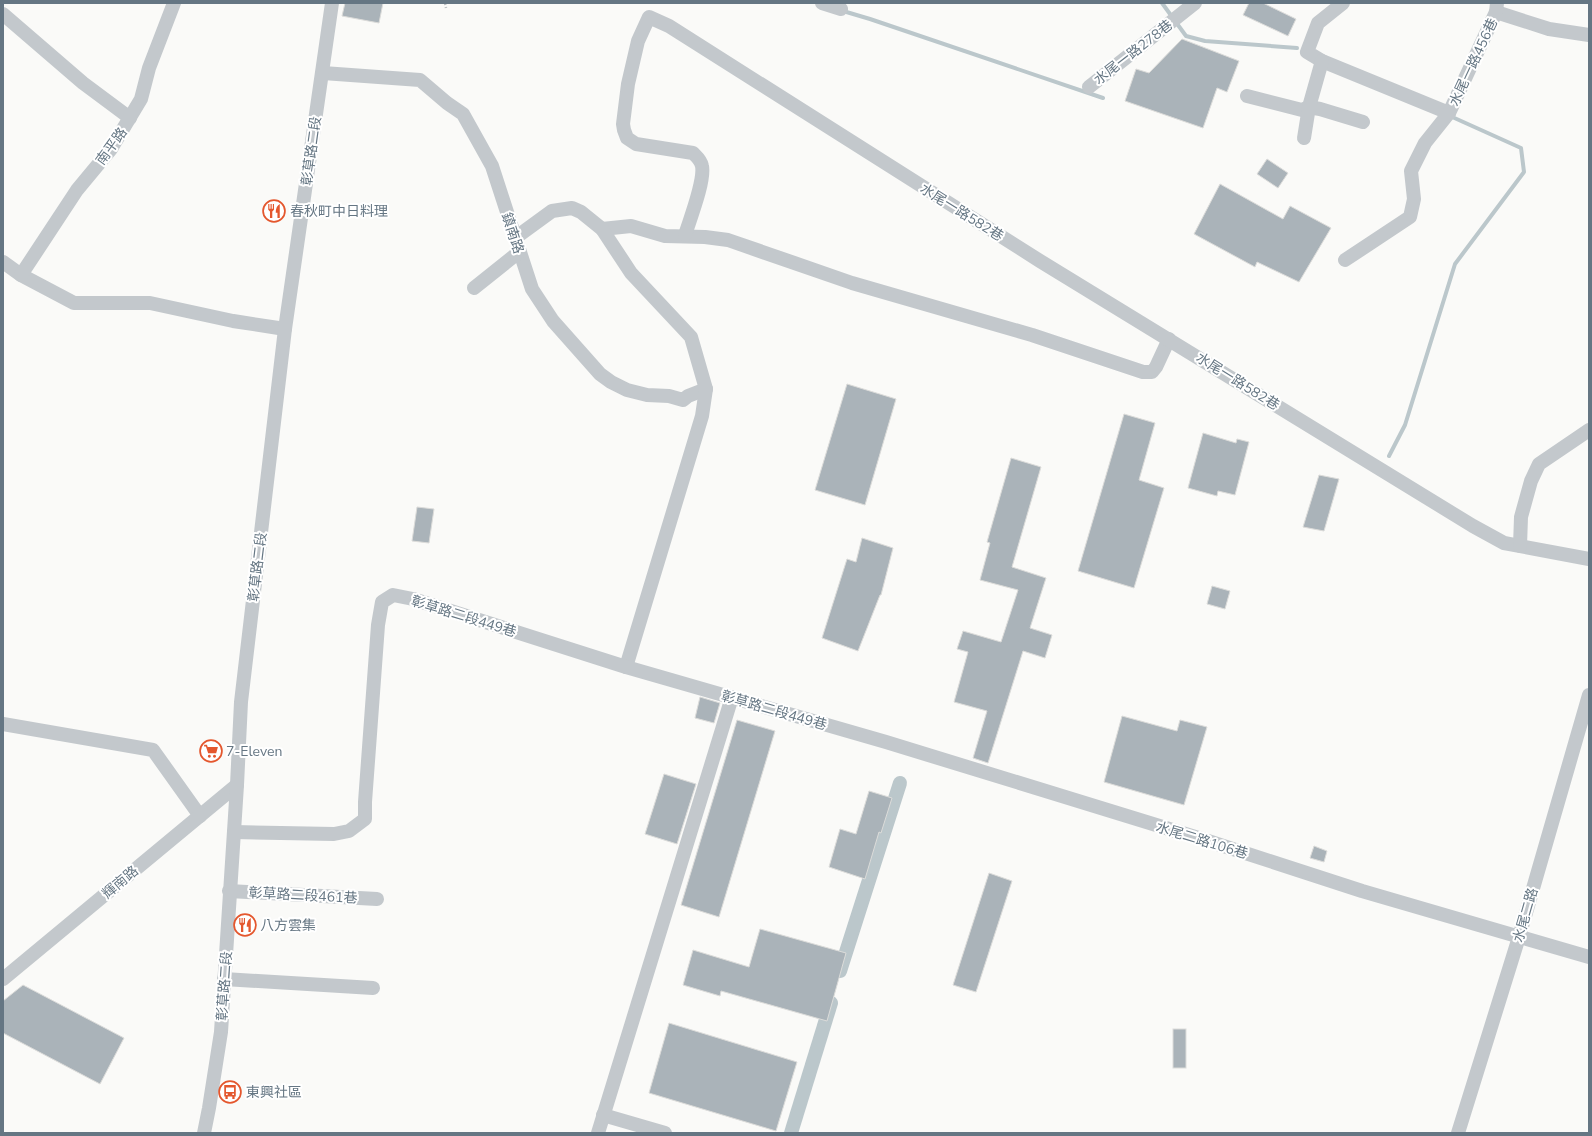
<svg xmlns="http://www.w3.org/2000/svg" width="1592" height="1136" viewBox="0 0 1592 1136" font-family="'Nunito Sans','Noto Sans TC',sans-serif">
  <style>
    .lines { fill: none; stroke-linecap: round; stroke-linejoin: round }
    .stream { stroke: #bbc7cb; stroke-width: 4 }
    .canal { stroke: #bbc7cb; stroke-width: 14 }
    .building { fill: #aab3b9; stroke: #dcdcda }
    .path { stroke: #bbbfc2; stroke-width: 2.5; stroke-dasharray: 2 2; stroke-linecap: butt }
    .minor { stroke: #c3c8cc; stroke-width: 14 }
    .labels { text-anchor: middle; stroke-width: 4; stroke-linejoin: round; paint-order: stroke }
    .street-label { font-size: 14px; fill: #657683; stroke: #fff }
    .poi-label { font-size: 14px; fill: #657683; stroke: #fff; text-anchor: start }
  </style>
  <rect width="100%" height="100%" fill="#fafaf8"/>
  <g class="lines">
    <g class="stream">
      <path d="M1162,3L1186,36L1205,41L1297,48"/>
      <path d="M843,11L870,19L1103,98"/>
      <path d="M1389,456L1405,425L1455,264L1524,172L1521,148L1450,116"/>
    </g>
    <g class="canal">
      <path d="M840,971L900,783"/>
      <path d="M791,1133L831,1003"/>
    </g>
  </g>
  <g class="building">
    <path d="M345,3H383L379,23L342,16Z"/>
    <path d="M1249,3H1263L1296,19L1288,36L1243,15Z"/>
    <path d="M1182,39L1239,61L1227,92L1217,88L1203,128L1125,101L1136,69L1149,73Z"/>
    <path d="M1267,159L1288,173L1278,188L1257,174Z"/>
    <path d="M1220,184L1283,219L1290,206L1331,228L1299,282L1257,262L1255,267L1194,234Z"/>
    <path d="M847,384L896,399L865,505L815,490Z"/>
    <path d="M1124,414L1155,423L1139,480L1164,488L1134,588L1078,571Z"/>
    <path d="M1203,433L1236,443L1237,439L1249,442L1235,495L1218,491L1217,496L1188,488Z"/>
    <path d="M1011,458L1041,467L1012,567L1046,578L1030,628L1052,635L1045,658L1023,651L988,763L973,758L987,711L954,702L968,652L957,649L963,631L1001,642L1018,590L980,580L990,543L987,542Z"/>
    <path d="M1319,475L1339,479L1324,531L1303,527Z"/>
    <path d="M417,507L434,509L429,543L412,541Z"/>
    <path d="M862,538L893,548L881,595H880L858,651L822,638L847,559L856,562Z"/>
    <path d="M1212,586L1230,591L1225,609L1207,604Z"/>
    <path d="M700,697L720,703L714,723L695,718Z"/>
    <path d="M1122,716L1177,731L1180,720L1207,727L1184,805L1104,782Z"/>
    <path d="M737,720L775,731L719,917L681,905Z"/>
    <path d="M664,774L696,784L677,844L645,834Z"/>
    <path d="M869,791L892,798L881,833L879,832L865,879L829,867L840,829L856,834Z"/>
    <path d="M1314,846L1327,851L1324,862L1310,858Z"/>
    <path d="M989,873L1012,881L976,992L953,985Z"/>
    <path d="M760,929L846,953L827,1021L721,991L720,996L683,985L693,950L749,967Z"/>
    <path d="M23,985L124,1038L100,1084L3,1033V1001Z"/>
    <path d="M669,1023L797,1062L776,1131L649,1093Z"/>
    <rect x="1173" y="1029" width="13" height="39"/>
  </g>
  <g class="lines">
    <path class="path" d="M445,3L446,8"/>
    <g class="minor">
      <path d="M822,3L841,9"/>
      <path d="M1343,3L1318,23L1307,52L1322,61L1449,113"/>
      <path d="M1496,12L1549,29L1589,35"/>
      <path d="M3,14L83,83L130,118"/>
      <path d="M323,73L420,80L447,103L463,114L492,166L532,289L553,321L600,374L611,382L627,390L647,395L669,396L683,400L688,396L706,389"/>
      <path d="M1089,87L1195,3"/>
      <path d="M1247,96L1302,110L1309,107L1320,109L1363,122"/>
      <path d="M1304,138L1309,107L1322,61"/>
      <path d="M602,229L631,226L665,236L705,237L728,240L852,283L1032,335L1143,372H1152L1156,367L1169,339"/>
      <path d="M685,235C690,219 705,181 702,166C701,160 697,157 693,153L636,144L627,138L624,130L623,124L628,84L638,41L649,17L669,26L1040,261L1473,526L1504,543L1589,559"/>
      <path d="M515,238L552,211L572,208L581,212L602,229L631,273L691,337L706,389L702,416L626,667"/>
      <path d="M1345,260L1410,217L1414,199L1411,171L1425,143L1449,113L1496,12L1497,3"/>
      <path d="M3,262L21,275L74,303H150L233,321L285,329"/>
      <path d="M21,275L77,190L111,149L141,99L149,68L174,3"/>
      <path d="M474,288L519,252"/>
      <path d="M1520,546L1521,517L1531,481L1539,464L1589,430"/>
      <path d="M3,724L153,750L200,816"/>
      <path d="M234,832L334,834L349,831L365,819V802L378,625L382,602L393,595L413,599L626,667L886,742L1205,840L1362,891L1589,957"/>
      <path d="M229,891L377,899"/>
      <path d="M3,979L237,785"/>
      <path d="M224,979L373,988"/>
      <path d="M603,1115L665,1133"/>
      <path d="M204,1133L209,1108L221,1032L237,785L241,702L285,329L332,3"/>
      <path d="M598,1133L732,697"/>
      <path d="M1458,1133L1519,937L1589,695"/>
    </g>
  </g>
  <defs>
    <g id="restaurant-ring" transform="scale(1.15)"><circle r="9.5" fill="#fff" stroke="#e4572e" stroke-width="1.5"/><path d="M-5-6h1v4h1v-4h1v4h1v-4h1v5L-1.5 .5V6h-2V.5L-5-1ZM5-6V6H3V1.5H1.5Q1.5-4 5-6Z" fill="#e4572e"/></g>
    <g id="supermarket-ring" transform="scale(1.15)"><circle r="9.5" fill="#fff" stroke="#e4572e" stroke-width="1.5"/><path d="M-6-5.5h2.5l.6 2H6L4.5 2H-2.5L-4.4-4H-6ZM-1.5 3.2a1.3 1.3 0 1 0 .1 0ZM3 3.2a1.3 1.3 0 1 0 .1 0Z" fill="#e4572e"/></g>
    <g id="bus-ring" transform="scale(1.15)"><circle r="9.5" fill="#fff" stroke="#e4572e" stroke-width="1.5"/><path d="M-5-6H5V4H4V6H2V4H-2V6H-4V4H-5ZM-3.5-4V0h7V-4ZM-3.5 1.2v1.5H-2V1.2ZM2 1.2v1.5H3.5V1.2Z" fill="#e4572e"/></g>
  </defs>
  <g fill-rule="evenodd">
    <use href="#restaurant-ring" x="274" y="211"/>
    <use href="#supermarket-ring" x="211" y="751"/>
    <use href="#restaurant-ring" x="245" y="925"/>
    <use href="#bus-ring" x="230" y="1092"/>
  </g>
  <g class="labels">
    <g class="street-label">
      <text transform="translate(1133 52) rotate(-38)" y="5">水尾一路278巷</text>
      <text transform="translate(1473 62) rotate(-65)" y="5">水尾一路456巷</text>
      <text transform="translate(111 146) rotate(-54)" y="5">南平路</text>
      <text transform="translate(311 151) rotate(-82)" y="5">彰草路二段</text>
      <text transform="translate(962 212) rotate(32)" y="5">水尾一路582巷</text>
      <text transform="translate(513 233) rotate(72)" y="5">鎮南路</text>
      <text transform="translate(1238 381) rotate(32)" y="5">水尾一路582巷</text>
      <text transform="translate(257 567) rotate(-83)" y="5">彰草路二段</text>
      <text transform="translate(464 616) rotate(17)" y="5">彰草路二段449巷</text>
      <text transform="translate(774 710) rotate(16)" y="5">彰草路二段449巷</text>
      <text transform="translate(1202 840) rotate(17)" y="5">水尾二路106巷</text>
      <text transform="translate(120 882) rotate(-40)" y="5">輝南路</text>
      <text transform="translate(303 895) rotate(3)" y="5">彰草路二段461巷</text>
      <text transform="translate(1525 915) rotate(-74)" y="5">水尾二路</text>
      <text transform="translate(224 986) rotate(-86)" y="5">彰草路二段</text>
    </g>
    <g class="poi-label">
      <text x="290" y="216">春秋町中日料理</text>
      <text x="226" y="756">7-Eleven</text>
      <text x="260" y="930">八方雲集</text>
      <text x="246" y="1097">東興社區</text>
    </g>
  </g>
  <rect width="1592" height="1136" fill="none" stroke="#657683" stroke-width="8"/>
</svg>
